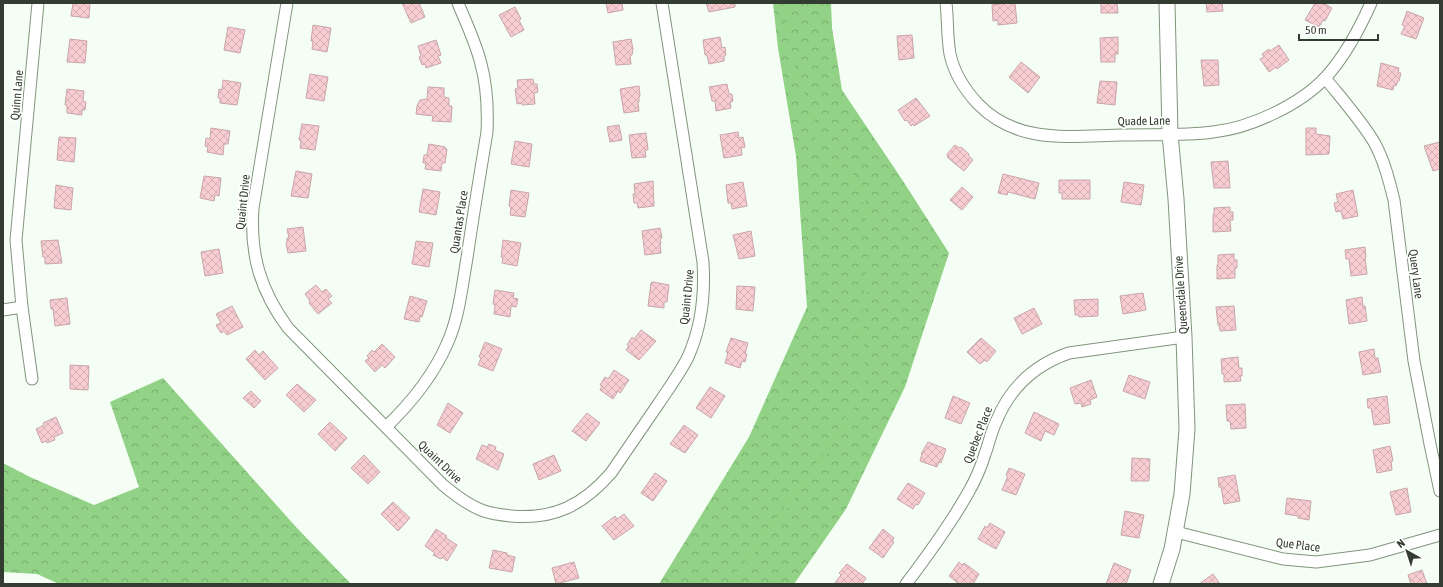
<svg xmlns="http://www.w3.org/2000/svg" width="1443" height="587" viewBox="0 0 1443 587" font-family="'Asap Condensed',sans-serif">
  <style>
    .forest { fill: url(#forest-crowns) }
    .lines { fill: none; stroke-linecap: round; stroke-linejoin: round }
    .stream { stroke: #92d286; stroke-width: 3 }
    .building { fill: url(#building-cross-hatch); stroke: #c8a5a8 }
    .street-casing { stroke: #81957d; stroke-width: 13 }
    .secondary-casing { stroke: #81957d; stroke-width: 17 }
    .street { stroke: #fff; stroke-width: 11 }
    .secondary { stroke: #fff; stroke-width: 15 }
    .labels { text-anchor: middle; stroke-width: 3.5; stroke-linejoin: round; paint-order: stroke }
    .street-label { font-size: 12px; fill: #333c31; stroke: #fff }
  </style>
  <defs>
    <pattern id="forest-crowns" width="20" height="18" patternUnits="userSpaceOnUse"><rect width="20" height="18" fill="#92d286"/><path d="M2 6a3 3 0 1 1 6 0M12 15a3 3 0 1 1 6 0" fill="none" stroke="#78ac6e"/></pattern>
    <pattern id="building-cross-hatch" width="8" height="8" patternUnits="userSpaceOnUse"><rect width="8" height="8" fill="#f8cdd1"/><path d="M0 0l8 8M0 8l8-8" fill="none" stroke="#d5b1b4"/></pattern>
  </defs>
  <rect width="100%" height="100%" fill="#f5fef4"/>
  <g class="forest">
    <path d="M773,3H831L832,28L842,90L903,181L949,253L905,387L846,509L794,584H659L749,437L807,307L796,156L778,48Z"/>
    <path d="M163,378L296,527L351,584H59L37,574L3,572V463L30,477L94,505L139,487L110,402Z"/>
  </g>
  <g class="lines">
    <path class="stream" d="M730,584L827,451L864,388L862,331L871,237L860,181L819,154L815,126L790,58L787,3"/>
  </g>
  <g class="building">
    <path d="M73,3H90L89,18L71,16Z"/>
    <path d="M402,3H419L425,17L411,23Z"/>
    <path d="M606,3H622L623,10L608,13Z"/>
    <path d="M706,3H735V7L709,12Z"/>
    <path d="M1007,3H1015L1017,23L998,25V20L993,21L992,5Z"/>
    <path d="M1101,3H1117L1118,13H1101Z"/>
    <path d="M1206,3H1222L1223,11L1207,12Z"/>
    <path d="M1315,3H1323L1332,8L1325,21L1323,20L1319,27L1305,20Z"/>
    <path d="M515,7L521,19L519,20L524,30L511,37L499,15Z"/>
    <path d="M1407,11L1424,18L1416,39L1401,34L1405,26L1402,25Z"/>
    <path d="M313,25L331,28L327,52L312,49L313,41H311Z"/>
    <path d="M228,27L245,30L240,53L224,50Z"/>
    <path d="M912,35L914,58L899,60L897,36Z"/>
    <path d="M720,37L722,48L725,47L726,55L724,56V61L709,64L707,55H705L703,40Z"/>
    <path d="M1118,37V54H1115V62H1101L1100,38Z"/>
    <path d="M70,39L87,41L85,63L67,62Z"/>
    <path d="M631,39L633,49L632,55H630L631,64L616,65L613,42Z"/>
    <path d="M436,40L441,55L438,56L441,63L426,68L425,64L422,65L419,57L421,56L418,46Z"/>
    <path d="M1279,45L1289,60L1277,69L1276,67L1269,72L1260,59L1264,57L1262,54L1269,49L1270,51Z"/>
    <path d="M1201,60H1218L1219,85L1204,86Z"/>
    <path d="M1021,62L1040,77L1028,93L1009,77Z"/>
    <path d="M1381,63L1399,68L1398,73H1401L1399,81H1398L1396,86L1394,85L1393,90L1377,86Z"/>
    <path d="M310,74L328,77L324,101L306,98Z"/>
    <path d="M533,79L534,84H537L538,92L534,93L535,104L522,105V103L517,104L515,89L518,88L517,80Z"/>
    <path d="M223,80L241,83L237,105L220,103V98H218L219,89L222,90Z"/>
    <path d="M1100,81L1117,82L1115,105L1097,103Z"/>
    <path d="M727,84L729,94H732L733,101L730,102L731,108L716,111L715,101H712L709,87Z"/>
    <path d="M639,86L640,96L639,97V102H638L639,111L624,113L620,89Z"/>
    <path d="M428,87L444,88V97L449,98V106H452L451,122L432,121L433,116L416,114L417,106L420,100L427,99Z"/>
    <path d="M67,89L84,91L83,101L86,102L85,110H82V115L67,113V105H65Z"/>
    <path d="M916,98L930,116L914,126L913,124L911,126L907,120L905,121L898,110Z"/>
    <path d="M302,124L319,126L315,150L300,148L301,140H299Z"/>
    <path d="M619,125L622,140L610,142L607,127Z"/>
    <path d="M211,128L230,131L228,144H224L223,155L207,152L208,147L205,146L206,138L210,139Z"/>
    <path d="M1306,128H1316V134L1330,136L1329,154L1306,155Z"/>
    <path d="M738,132L739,138L743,137L745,147L741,148L742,155L724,158L720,135Z"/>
    <path d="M646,133L648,150H645L646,157L632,158L629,135Z"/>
    <path d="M59,137L76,138L74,162L57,160Z"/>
    <path d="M515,141L532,144L529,167L511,164Z"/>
    <path d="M1440,142V169L1433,171L1424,146Z"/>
    <path d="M429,144L445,147V149H447L445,163H442L441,171L425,169L426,163H423L424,155H427Z"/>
    <path d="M955,145L959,148L961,147L969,154L968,155L973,160L964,171L948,158L947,154Z"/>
    <path d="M1228,161L1230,188H1214L1211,162Z"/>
    <path d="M296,171L312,174L308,198L291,196Z"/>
    <path d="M1003,174L1039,183L1035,199L1008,192L1007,195L998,193Z"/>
    <path d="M204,176L221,178L219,196L215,195L214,201L200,198Z"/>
    <path d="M1059,180H1090V199H1062V193H1059Z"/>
    <path d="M653,181L654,206L638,208L637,203H634L633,194H635L634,184Z"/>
    <path d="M743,182L747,206L732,209L731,203H728L726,185Z"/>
    <path d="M1124,182L1144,185L1141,205L1121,202Z"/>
    <path d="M56,185L73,188L71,210L54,208Z"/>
    <path d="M962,187L973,197L962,210L950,200Z"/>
    <path d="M423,189L440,192L436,215L419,212Z"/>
    <path d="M511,190L529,193L525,217L510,215L511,207L509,206Z"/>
    <path d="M1353,190L1358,216L1343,219L1341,211L1336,212L1334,203L1338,202L1336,194Z"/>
    <path d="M1230,207V212H1233V220H1230L1231,231L1213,232V214H1214V208Z"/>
    <path d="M303,227L306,251L288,253L286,243H287V238H289L287,229Z"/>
    <path d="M660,228L662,238H660L661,244H660L661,253L645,255L642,231Z"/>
    <path d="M751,231L755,256L739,259L733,235Z"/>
    <path d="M58,240L62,263L45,264V257H43L41,241Z"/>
    <path d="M503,240L521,243L517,266L502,263L503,258L501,257Z"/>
    <path d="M416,241L433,243L429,267L412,264Z"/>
    <path d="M1365,247L1366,257H1365L1367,274L1351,276L1349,259H1346L1345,250Z"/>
    <path d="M219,249L223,273L205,276L201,252Z"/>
    <path d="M1234,254V260H1237V268H1235V278L1217,279V265H1218V255Z"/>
    <path d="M653,282L669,285L667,302H664V308L648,306L651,283Z"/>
    <path d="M316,285L322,292L326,289L332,296L328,299L332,303L318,314L309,303L310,301L305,294Z"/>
    <path d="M737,286L755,287L753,311L736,309Z"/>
    <path d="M495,290L514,293L513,298L518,299L516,307L511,306L510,317L494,314L495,305L493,304Z"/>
    <path d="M1143,293L1146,310L1123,314L1120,296Z"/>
    <path d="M410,296L427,301L422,317L420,316L419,322L404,319Z"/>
    <path d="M1362,297L1363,306H1365L1367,321L1349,324L1346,300Z"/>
    <path d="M67,298L70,324L55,326L53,309H51L50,300Z"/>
    <path d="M1098,299V316L1079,317V315H1075L1074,300Z"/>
    <path d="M232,306L243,327L227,335L224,331L221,333L216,325L221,323L216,314Z"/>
    <path d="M1234,306L1236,330L1220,331L1219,325H1218L1216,307Z"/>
    <path d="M1034,308L1042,324L1022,334L1014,318Z"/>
    <path d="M641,330L656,341L639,360L626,350L629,346L627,345L632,337L634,339Z"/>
    <path d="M731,338L748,343L745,354H747L745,362L742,361L740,368L725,363L728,353L726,352Z"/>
    <path d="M981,338L996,351L987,362L985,360L980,364L967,352Z"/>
    <path d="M485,342L502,349L493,371L478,365L481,358L479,357Z"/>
    <path d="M382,344L395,357L385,368L382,365L375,372L365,361L369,358L367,356L372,350L374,352Z"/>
    <path d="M1374,349L1375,358H1378L1381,372L1363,375L1359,352Z"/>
    <path d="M255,350L259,355L263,351L278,368L265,380L246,359Z"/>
    <path d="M1238,357L1239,368H1242V376H1240L1241,381L1224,382V374H1222L1221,359Z"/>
    <path d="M70,365L89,366L88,390L70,389Z"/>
    <path d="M614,370L629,380L620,393L618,391L613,399L600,390L602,386L600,385L605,377L608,379Z"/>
    <path d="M1129,375L1150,382L1145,399L1123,391Z"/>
    <path d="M1091,380L1097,397L1090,400L1091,404L1082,407L1081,403L1075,404L1070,388Z"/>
    <path d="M297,384L316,400L304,412L286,395Z"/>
    <path d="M710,387L725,396L711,418L696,408Z"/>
    <path d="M251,391L261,401L254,408L243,398Z"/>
    <path d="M953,396L970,403L961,424L945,418Z"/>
    <path d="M1387,396L1390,423L1374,425L1371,408H1368L1367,399Z"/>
    <path d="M448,403L463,413L450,433L437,425Z"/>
    <path d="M1245,404L1246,428L1231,429L1230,421H1227L1226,405Z"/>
    <path d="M1034,412L1059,424L1054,435L1045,431L1041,441L1025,433Z"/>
    <path d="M587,413L600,423L586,441L572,431Z"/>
    <path d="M56,417L63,433L54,437L55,440L47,443L46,441L42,443L36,429L44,425L43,423Z"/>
    <path d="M330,422L347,438L335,451L318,434Z"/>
    <path d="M684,425L698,435L685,453L670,444Z"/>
    <path d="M928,442L946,449L941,463L939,462L937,467L920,461L922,454H921Z"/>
    <path d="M489,444L496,447L495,450L504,454L498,470L476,459L482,445L487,447Z"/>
    <path d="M1390,446L1393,461H1391L1392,470L1377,473L1373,450Z"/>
    <path d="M364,455L380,472L368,484L351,468Z"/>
    <path d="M554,455L561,471L539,480L533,464Z"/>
    <path d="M1132,458L1150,459L1149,481H1131Z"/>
    <path d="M1009,468L1025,474L1016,495L1002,490L1008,476L1006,475Z"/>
    <path d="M655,473L667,481L653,501L641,493Z"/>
    <path d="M1235,475L1240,501L1224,504L1221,487H1219L1218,478Z"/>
    <path d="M908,483L925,493L918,505L916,504L913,509L897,499Z"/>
    <path d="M1407,488L1411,512L1396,515L1390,492Z"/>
    <path d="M1287,498L1311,501L1309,520L1298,518V516L1285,514Z"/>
    <path d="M393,502L410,518L398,531L381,514Z"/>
    <path d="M1125,511L1144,515L1139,538L1121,535Z"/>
    <path d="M624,514L634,526L614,540L602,526L615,516L617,519Z"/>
    <path d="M990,523L1005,532L996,549L978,539L985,526L987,528Z"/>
    <path d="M436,529L447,536L445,537L457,545L447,561L442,557L441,559L433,555L435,553L425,546Z"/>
    <path d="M883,529L894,538L892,541L894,542L883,558L869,548Z"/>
    <path d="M493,550L507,553V555L515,557L512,572L489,568Z"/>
    <path d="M574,562L579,578L556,584L552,568Z"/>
    <path d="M959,562L962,565L964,563L979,574L973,584H959L949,576Z"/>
    <path d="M1114,563L1131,570L1126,584H1106Z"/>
    <path d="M847,564L866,578L862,584H834L841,575L839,573Z"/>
    <path d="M1422,570L1427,584H1411L1408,575Z"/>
    <path d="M1213,574L1220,584H1199Z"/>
  </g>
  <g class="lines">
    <g class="street-casing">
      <g id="street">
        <path d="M287,3L253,208C250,255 260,290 288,328L443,485C455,495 469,506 484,511C493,514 502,515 511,516C554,520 583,505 611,473C627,450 643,426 659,403C669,388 680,373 688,357C701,328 705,293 703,262L662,3"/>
        <path d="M946,3C948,20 947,38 950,54C954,73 965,90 978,104C1018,145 1070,136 1123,135C1152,134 1184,136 1213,132C1250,128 1300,105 1326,77C1345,56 1359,30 1371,3"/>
        <path d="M1325,78C1342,99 1360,119 1374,142C1384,160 1389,180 1394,200L1414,361L1430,444L1440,491"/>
        <path d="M3,310L22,307"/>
        <path d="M32,379L22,307L16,240L38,3"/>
        <path d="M386,427C411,403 433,376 447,344C459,318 462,286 467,258C473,216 480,174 487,132C488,109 487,86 481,64C476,43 466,23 458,3"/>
        <path d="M1176,532L1283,559L1316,562L1370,555L1440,535"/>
        <path d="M906,584C928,555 950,525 968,493C975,481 981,467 985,454C989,443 991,432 996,422C1010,387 1034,365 1069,353L1184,337"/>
      </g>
    </g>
    <g class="secondary-casing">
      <path id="secondary" d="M1161,584L1172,549L1182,494L1187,429L1184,337L1176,199L1170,134L1167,3"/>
    </g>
    <use href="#street" class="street"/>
    <use href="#secondary" class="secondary"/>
  </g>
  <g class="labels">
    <g class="street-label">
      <text transform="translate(17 95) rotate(-85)" y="4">Quinn Lane</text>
      <text transform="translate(1144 121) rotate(-1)" y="4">Quade Lane</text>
      <text transform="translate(243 202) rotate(-84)" y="4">Quaint Drive</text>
      <text transform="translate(459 222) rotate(-81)" y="4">Quantas Place</text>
      <text transform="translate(1416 274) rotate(83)" y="4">Query Lane</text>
      <text transform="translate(1181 295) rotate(-94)" y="4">Queensdale Drive</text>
      <text transform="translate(687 297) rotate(-84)" y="4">Quaint Drive</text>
      <text transform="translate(978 435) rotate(-69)" y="4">Quebec Place</text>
      <text transform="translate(440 462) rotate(44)" y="4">Quaint Drive</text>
      <text transform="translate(1298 545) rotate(7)" y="4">Que Place</text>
    </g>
  </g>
  <rect width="1443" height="587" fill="none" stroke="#333c31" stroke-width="8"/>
  <g transform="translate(1407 551) rotate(321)" stroke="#ffffff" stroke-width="3" paint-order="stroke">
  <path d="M0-3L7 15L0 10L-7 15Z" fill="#333c31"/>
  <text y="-6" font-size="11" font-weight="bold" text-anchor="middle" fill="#333c31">N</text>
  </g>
  <path d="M1299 34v6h79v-6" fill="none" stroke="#333c31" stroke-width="2"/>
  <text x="1305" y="34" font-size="12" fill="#333c31" stroke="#ffffff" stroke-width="3" paint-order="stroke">50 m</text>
</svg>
